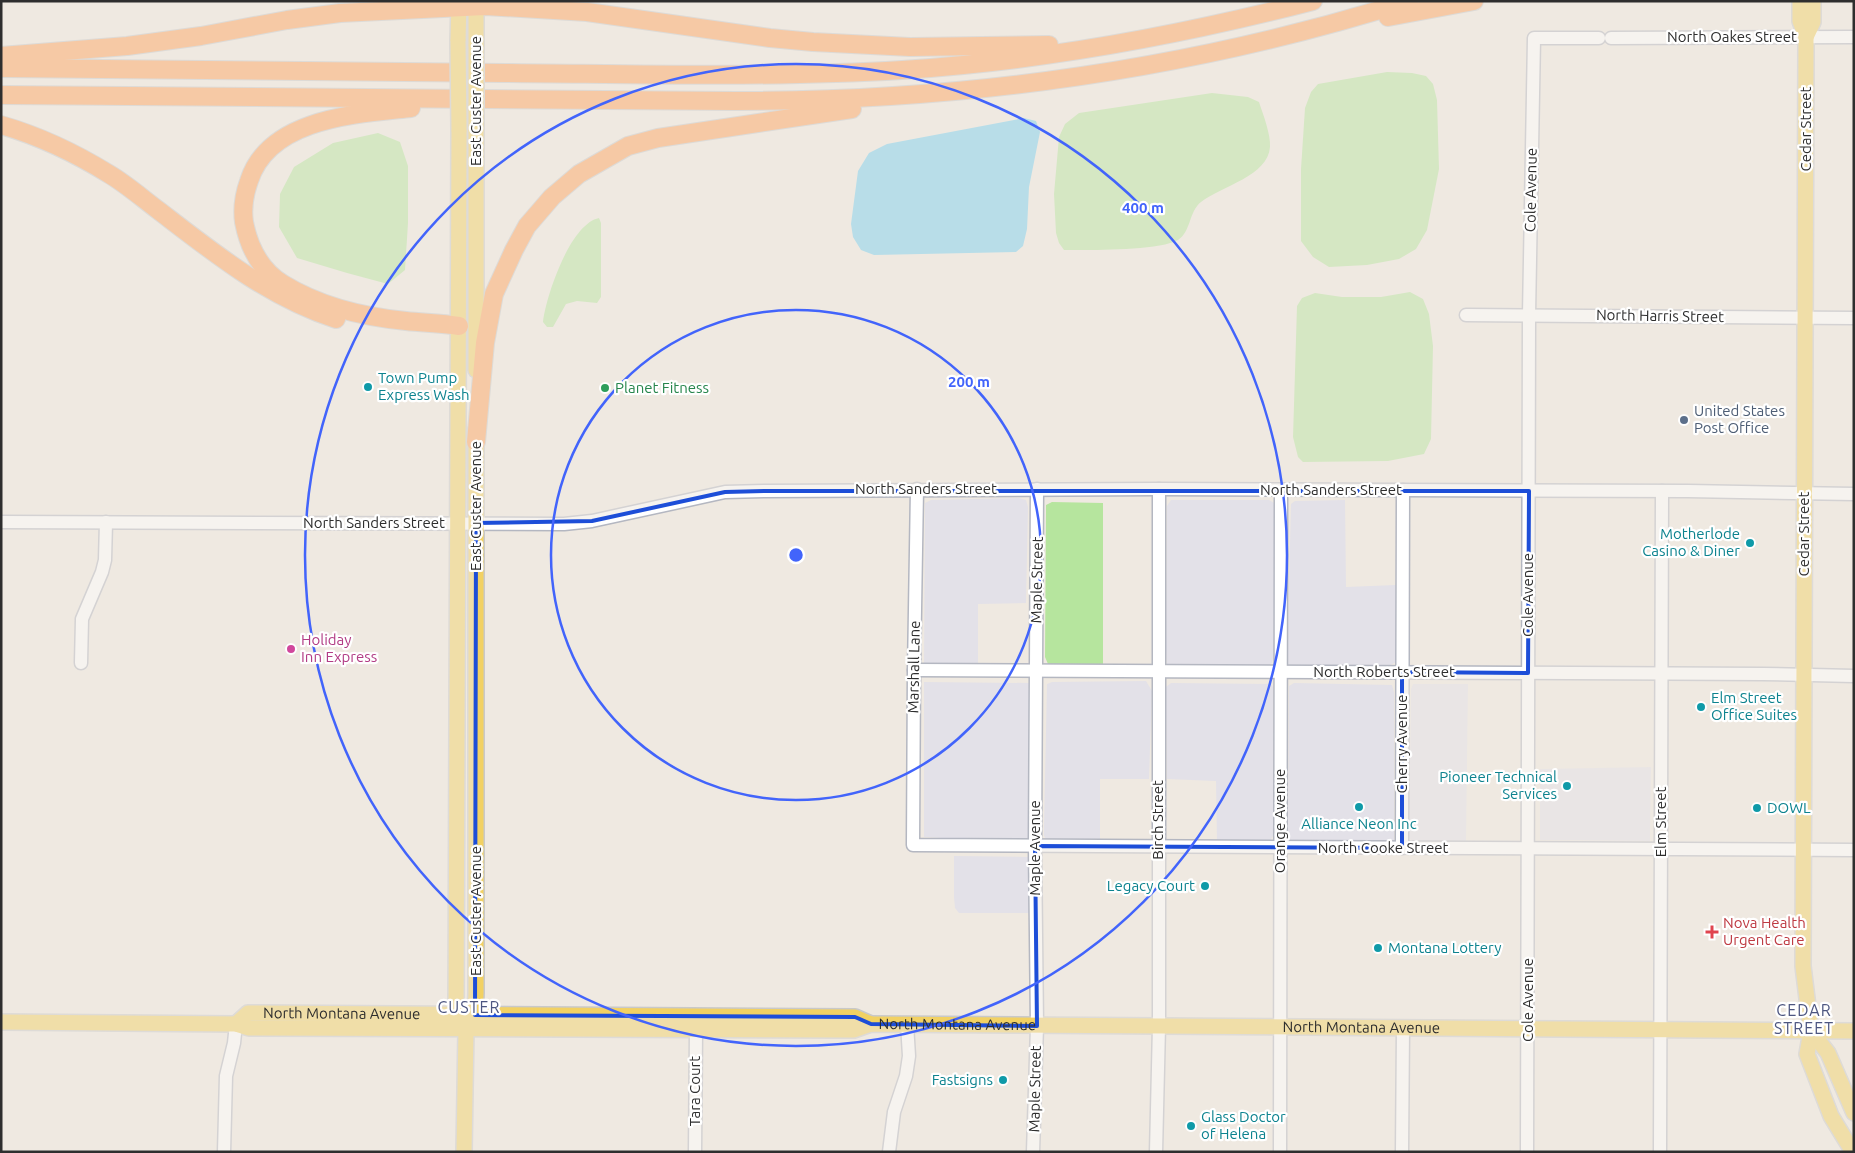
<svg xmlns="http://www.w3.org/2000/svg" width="1855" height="1153" viewBox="0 0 1855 1153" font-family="Ubuntu,sans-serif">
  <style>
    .industrial { fill: #e3e1e8 }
    .green { fill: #b6e59e }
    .water { fill: #75cff0 }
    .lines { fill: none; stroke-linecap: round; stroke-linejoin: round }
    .minor-casing { stroke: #b4b7c1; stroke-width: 15 }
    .major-casing { stroke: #c9c9c9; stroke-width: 18 }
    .highway-casing { stroke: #c9c9c9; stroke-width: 20 }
    .minor { stroke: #fff; stroke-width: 12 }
    .major { stroke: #f2d163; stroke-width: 15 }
    .highway { stroke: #ffa35c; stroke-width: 18 }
    .major-bridge-casing { stroke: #c9c9c9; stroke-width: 18; stroke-linecap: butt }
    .major-bridge { stroke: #f2d163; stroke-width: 15 }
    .marked { fill: none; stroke: #1d4ed8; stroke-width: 4; stroke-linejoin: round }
    .ring { fill: none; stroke: #4264fb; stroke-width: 2.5 }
    .culture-dot { fill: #0f9aa8; stroke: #fff; stroke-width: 2 }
    .leisure-dot { fill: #2e9e5b; stroke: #fff; stroke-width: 2 }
    .service-dot { fill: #5c6f8a; stroke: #fff; stroke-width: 2 }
    .hotel-dot { fill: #d1479c; stroke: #fff; stroke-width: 2 }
    .health-dot { fill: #e0444e; stroke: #fff; stroke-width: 2 }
    .labels { text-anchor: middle; stroke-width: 4.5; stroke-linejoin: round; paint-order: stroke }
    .street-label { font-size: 15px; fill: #2e2e2e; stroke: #fff }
    .culture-label { font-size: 15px; fill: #0d838f; stroke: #fff; text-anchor: start }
    .leisure-label { font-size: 15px; fill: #27864d; stroke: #fff; text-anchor: start }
    .service-label { font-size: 15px; fill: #4e5e75; stroke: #fff; text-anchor: start }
    .hotel-label { font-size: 15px; fill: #b23c85; stroke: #fff; text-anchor: start }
    .health-label { font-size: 15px; fill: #be3a42; stroke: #fff; text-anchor: start }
    .neighbourhood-label { font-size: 16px; letter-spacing: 1px; fill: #4d5680; stroke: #fff }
    .centre { fill: #4264fb; stroke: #fff; stroke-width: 2.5 }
    .ring-label { font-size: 15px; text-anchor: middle; font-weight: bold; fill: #4264fb; stroke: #fff; stroke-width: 4.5; stroke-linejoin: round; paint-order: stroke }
  </style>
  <rect width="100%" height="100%" fill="#efe9e1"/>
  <g class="industrial">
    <path d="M1019,498L1026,500L1028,507L1026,603L978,604V664L924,665L925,503L931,500Z"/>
    <path d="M1171,500H1269L1274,503V652L1272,663L1268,666H1167L1166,650L1167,506Z"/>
    <path d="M1345,500L1346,587L1396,585V662L1387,667L1287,666L1291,504L1295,501Z"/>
    <path d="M1146,681L1152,691L1149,779H1100V841H1048L1044,836V827L1047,684L1052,682Z"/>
    <path d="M924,682L1030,683L1029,843L924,837Z"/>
    <path d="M1171,683L1271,684L1273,687V836L1269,842H1217L1216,781L1167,779L1166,687Z"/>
    <path d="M1294,683L1392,685L1394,692V840L1389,842L1293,845L1288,841L1289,690V686Z"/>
    <path d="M1413,684H1468L1466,843L1413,842L1409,838L1411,689Z"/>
    <path d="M1651,767L1650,841L1540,840V769Z"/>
    <path d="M954,856L1030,857V913H959L955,908L954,897Z"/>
  </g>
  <g class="green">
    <path d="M1387,72L1412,73L1426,76L1433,84L1437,100L1439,169L1427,230L1416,249L1399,259L1367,265L1329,267L1313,257L1301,241V169L1305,108L1311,92L1318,84Z"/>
    <path d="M1212,93L1248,97L1259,102C1263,114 1271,135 1270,147C1268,176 1222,186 1201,202C1189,211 1191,232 1178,240C1158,251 1089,250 1064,250L1059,243L1056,233L1054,194L1059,137L1065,124L1079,113Z"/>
    <path d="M378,133L400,142L408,166V223L405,270L388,284L347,273L297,258L279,227L280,194L294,167L333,143Z"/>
    <path d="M599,218L601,223V297L597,303L577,301L566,304L553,327H547L543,322C546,296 570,224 599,218Z"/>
    <path d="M1410,292L1423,299L1429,314L1433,346L1431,439L1424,454L1388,461L1303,462L1298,457L1293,437L1297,306L1302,298L1315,293L1342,297H1381Z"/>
    <path d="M1052,502L1103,503V666H1052L1048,664L1045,657L1046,511V505Z"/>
  </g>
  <path class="water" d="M1024,118L1036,121L1040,132L1029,187L1027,229L1023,246L1016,252L874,255L861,250L853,237L851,224L858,171L869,153L887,144Z"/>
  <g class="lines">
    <g class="minor-casing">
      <g id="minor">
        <path d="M1611,38L1854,37"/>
        <path d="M1466,315L1854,318"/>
        <path d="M917,489L914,670L913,845L1854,850"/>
        <path d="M1,522L564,524L592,521L725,492L764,491L1159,489L1688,491L1854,494"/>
        <path d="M81,663L82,619L102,572L105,560L106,522"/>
        <path d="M914,670L1763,674L1854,676"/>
        <path d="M1402,848L1403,490"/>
        <path d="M224,1152L226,1076L234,1043L236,1024"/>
        <path d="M695,1152L696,1030"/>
        <path d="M889,1152L894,1112L906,1076L909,1056L907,1024"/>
        <path d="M1033,1152L1037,1026L1035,846L1037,489"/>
        <path d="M1156,1152L1159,1026V489"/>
        <path d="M1280,1152L1281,490"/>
        <path d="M1402,1152L1403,1028"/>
        <path d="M1527,1152L1529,315L1534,38H1599"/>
        <path d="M1660,1152L1662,491"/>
      </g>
    </g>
    <g class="major-casing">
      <g id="major">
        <path d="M1800,1V21L1806,37L1803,966L1811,1031L1807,1054L1831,1116L1853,1152"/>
        <path d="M1806,37L1813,22V1"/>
        <path d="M458,41L459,1"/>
        <path d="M476,46V1"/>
        <path d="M459,130L456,1015L466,1029"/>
        <path d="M476,370V130"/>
        <path id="s1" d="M1,1022L236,1024L249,1028L854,1030L871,1024L1854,1031"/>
        <path id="s2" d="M236,1024L248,1013L855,1017L871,1024"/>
        <path d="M466,1029L475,1015L476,993V430"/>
        <path d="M1811,1031L1828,1053L1854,1113"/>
        <path d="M464,1152L466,1029"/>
      </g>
    </g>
    <g class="highway-casing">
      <g id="highway">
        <path d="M1388,17L1474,1"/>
        <path d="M1,56L127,46L201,36L287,20L340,13L485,6L587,12L770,38L813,42L910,47L1049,45"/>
        <path d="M1,68C169,69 337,71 505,73C637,74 770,78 902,70C1041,61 1178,36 1313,1"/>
        <path d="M1,95L735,101C964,101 1190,70 1409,1"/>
        <path d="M411,108C356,114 269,118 249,181C244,195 242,208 244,222C249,248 260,270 283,284C319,306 365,317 406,321C424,323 441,323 459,326"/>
        <path d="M1,125C39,136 75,153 109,174C126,184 142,198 158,210C214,253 268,297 336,319"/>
        <path d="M476,442L485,343L494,294L514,250L527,226L552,197L579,174L628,146L658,138L852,109"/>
      </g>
    </g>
    <use href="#minor" class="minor"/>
    <use href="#major" class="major"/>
    <use href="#highway" class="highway"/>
    <g class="major-bridge-casing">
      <g id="major-bridge">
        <path d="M458,41L459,130"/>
        <path d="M476,130V46"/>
      </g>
    </g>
    <use href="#major-bridge" class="major-bridge"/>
  </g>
  <path d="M0 0H1855V1153H0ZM764,491H1529L1528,673L1402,672V848L1035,846L1037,1026L871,1024L855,1017L475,1015L476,523L592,521L725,492Z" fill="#efe9e1" fill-opacity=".55" fill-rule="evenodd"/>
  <path class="marked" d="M764,491H1529L1528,673L1402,672V848L1035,846L1037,1026L871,1024L855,1017L475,1015L476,523L592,521L725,492Z"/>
  <g class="ring">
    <circle cx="796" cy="555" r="245"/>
    <circle cx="796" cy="555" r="491"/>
  </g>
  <g class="culture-dot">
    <circle cx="368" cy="387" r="5"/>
    <circle cx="1750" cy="543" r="5"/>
    <circle cx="1701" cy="707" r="5"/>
    <circle cx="1567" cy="786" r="5"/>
    <circle cx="1359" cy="807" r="5"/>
    <circle cx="1757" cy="808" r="5"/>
    <circle cx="1205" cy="886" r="5"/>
    <circle cx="1378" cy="948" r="5"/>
    <circle cx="1003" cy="1080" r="5"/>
    <circle cx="1191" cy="1126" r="5"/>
  </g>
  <circle class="leisure-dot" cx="605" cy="388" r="5"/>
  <circle class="service-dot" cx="1684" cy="420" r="5"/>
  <circle class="hotel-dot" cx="291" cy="649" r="5"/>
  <path class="health-dot" d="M1709.5 924.5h5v5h5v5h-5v5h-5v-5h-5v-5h5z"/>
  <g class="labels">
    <g class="street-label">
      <text x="1732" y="42">North Oakes Street</text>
      <text transform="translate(476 101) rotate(-90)" y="5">East Custer Avenue</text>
      <text transform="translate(1806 129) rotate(-90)" y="5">Cedar Street</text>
      <text transform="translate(1531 190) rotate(-89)" y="5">Cole Avenue</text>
      <text transform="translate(1660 316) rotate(1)" y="5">North Harris Street</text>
      <text x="926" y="494">North Sanders Street</text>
      <text x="1331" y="495">North Sanders Street</text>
      <text transform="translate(476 506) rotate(-90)" y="5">East Custer Avenue</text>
      <text x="374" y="528">North Sanders Street</text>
      <text transform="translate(1804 534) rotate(-90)" y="5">Cedar Street</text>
      <text transform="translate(1037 580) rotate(-89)" y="5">Maple Street</text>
      <text transform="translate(1528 595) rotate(-90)" y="5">Cole Avenue</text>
      <text transform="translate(914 667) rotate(-89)" y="5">Marshall Lane</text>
      <text x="1384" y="677">North Roberts Street</text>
      <text transform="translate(1402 744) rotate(-90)" y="5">Cherry Avenue</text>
      <text transform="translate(1158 820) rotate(-90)" y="5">Birch Street</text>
      <text transform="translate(1280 821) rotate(-90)" y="5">Orange Avenue</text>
      <text transform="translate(1661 822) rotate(-90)" y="5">Elm Street</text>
      <text transform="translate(1035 848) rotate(-90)" y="5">Maple Avenue</text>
      <text x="1383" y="853">North Cooke Street</text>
      <text transform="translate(476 911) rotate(-90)" y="5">East Custer Avenue</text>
      <text transform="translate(1528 1000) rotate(-90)" y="5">Cole Avenue</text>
      <text dy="5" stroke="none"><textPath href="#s2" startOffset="110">North Montana Avenue</textPath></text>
      <text dy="5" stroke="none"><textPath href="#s1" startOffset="958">North Montana Avenue</textPath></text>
      <text dy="5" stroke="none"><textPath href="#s1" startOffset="1362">North Montana Avenue</textPath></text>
      <text transform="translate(1035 1089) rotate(-89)" y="5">Maple Street</text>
      <text transform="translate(695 1091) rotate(-90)" y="5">Tara Court</text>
    </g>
    <g class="culture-label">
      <text x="378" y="383">Town Pump<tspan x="378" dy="17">Express Wash</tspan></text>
      <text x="1740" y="539" text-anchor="end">Motherlode<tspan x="1740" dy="17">Casino &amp; Diner</tspan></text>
      <text x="1711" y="703">Elm Street<tspan x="1711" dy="17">Office Suites</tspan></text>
      <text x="1557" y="782" text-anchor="end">Pioneer Technical<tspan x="1557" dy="17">Services</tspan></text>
      <text x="1767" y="813">DOWL</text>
      <text x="1359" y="829" text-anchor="middle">Alliance Neon Inc</text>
      <text x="1195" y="891" text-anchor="end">Legacy Court</text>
      <text x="1388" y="953">Montana Lottery</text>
      <text x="993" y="1085" text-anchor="end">Fastsigns</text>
      <text x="1201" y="1122">Glass Doctor<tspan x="1201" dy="17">of Helena</tspan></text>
    </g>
    <g class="leisure-label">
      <text x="615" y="393">Planet Fitness</text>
    </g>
    <g class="service-label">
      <text x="1694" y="416">United States<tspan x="1694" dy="17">Post Office</tspan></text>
    </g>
    <g class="hotel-label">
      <text x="301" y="645">Holiday<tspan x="301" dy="17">Inn Express</tspan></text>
    </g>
    <g class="health-label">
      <text x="1723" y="928">Nova Health<tspan x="1723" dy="17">Urgent Care</tspan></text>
    </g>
    <g class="neighbourhood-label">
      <text x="469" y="1013">CUSTER</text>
      <text x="1804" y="1016">CEDAR<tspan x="1804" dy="18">STREET</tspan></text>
    </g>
  </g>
  <circle cx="796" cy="555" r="8" class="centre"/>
  <g class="ring-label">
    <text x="1143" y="213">400 m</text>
    <text x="969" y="387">200 m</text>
  </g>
  <rect width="1855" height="1153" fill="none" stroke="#2e2e2e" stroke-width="5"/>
</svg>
